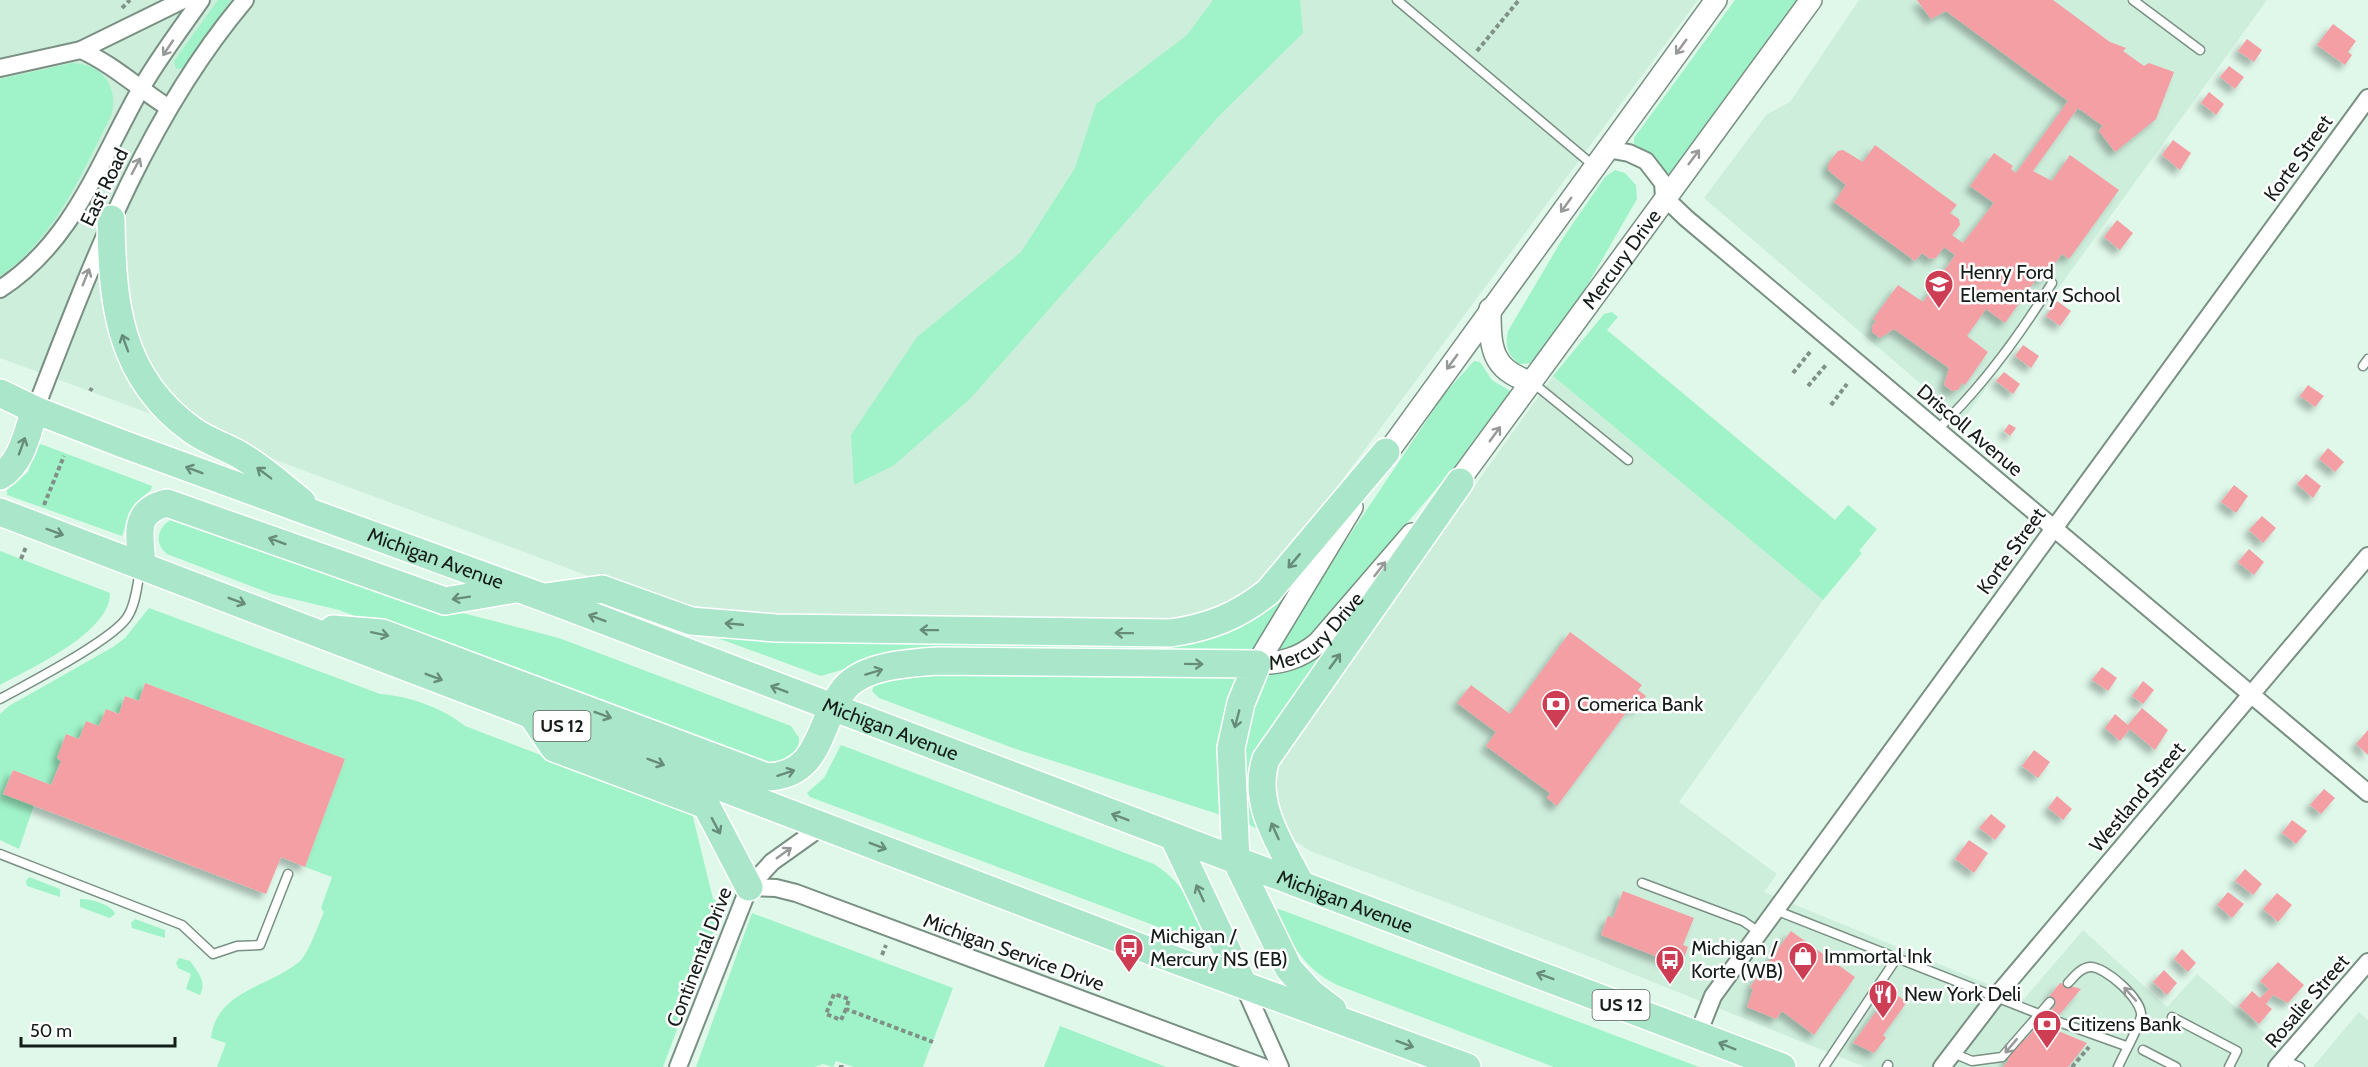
<svg xmlns="http://www.w3.org/2000/svg" width="2368" height="1067" viewBox="0 0 2368 1067" font-family="Cabin,sans-serif">
  <style>
    .built { fill: #ceeedc }
    .green { fill: #a0f3c8 }
    .building { fill: #f39fa4; filter: url(#shadow) }
    .lines { fill: none; stroke-linecap: round; stroke-linejoin: round }
    .service-casing { stroke: #799083; stroke-width: 11 }
    .minor-casing { stroke: #799083; stroke-width: 20 }
    .tertiary-casing { stroke: #799083; stroke-width: 24 }
    .primary-casing { stroke: #fff; stroke-width: 30 }
    .path { stroke: #809187; stroke-width: 4; stroke-dasharray: 4.5 3; stroke-linecap: butt }
    .service { stroke: #fff; stroke-width: 8 }
    .minor { stroke: #fff; stroke-width: 16 }
    .tertiary { stroke: #fff; stroke-width: 21 }
    .primary { stroke: #aae6c9; stroke-width: 27 }
    .oneway { stroke: #969998 }
    .oneway2 { stroke: #678c7a }
    .labels { text-anchor: middle; stroke-width: 5; stroke-linejoin: round; paint-order: stroke }
    .shield { fill: #fefefe; stroke: #5b605e; stroke-width: 1.5 }
    .shield-label { font-size: 18px; font-weight: bold; fill: #151d19 }
    .street-label { font-size: 20px; fill: #151d19; stroke: #fefefe }
    .poi-label { font-size: 20px; fill: #151d19; stroke: #fefefe; text-anchor: start }
  </style>
  <defs>
    <filter id="shadow"><feDropShadow dx="-5.5" dy="5.5" stdDeviation="3" flood-color="#0004"/></filter>
  </defs>
  <rect width="100%" height="100%" fill="#dff8ea"/>
  <g class="built">
    <path d="M0,0H1698L1271,576L1216,615L1177,619L694,615L0,358Z"/>
    <path d="M1859,0H2267L1963,420L1704,198L1767,114L1790,102Z"/>
    <path d="M1553,376L1823,600L1679,802L1777,874L1764,892L2024,999L2083,930L2167,1007L2197,974L2305,1067H1865L1573,950L1310,851L1294,840L1282,825L1273,791L1280,759Z"/>
    <path d="M2359,1012L2368,1020V1067H2313Z"/>
  </g>
  <g class="green">
    <path d="M218,0H231L183,68L176,69L174,61Z"/>
    <path d="M1213,0H1300L1303,33L1218,117L970,399L893,466L854,485L851,435L917,337L1021,252L1075,168L1096,104L1187,35Z"/>
    <path d="M1735,0H1803L1673,173L1663,175L1657,159L1634,144V138Z"/>
    <path d="M72,63C102,63 120,88 111,116C81,174 56,238 0,276V79Z"/>
    <path d="M1615,170L1625,173L1636,185L1637,199L1566,322L1534,363L1519,364C1507,354 1505,346 1508,331L1563,238L1605,177Z"/>
    <path d="M1612,312L1618,317L1607,330L1835,520L1848,505L1877,529L1859,551L1862,553L1823,600L1553,376L1604,314Z"/>
    <path d="M1474,361L1480,362L1492,380L1512,392L1477,441L1302,646L1275,652L1276,645L1445,393Z"/>
    <path d="M38,443L152,486L151,490C133,503 129,516 122,536L7,495V490L28,472Z"/>
    <path d="M1344,510L1255,653L872,661L821,676L712,636L1198,637Z"/>
    <path d="M174,518L447,609L559,638L791,726L799,738C800,752 786,764 772,766C763,767 751,763 742,762L339,610L272,594L167,554C152,542 159,525 174,518Z"/>
    <path d="M0,551L110,593C111,632 31,668 0,685Z"/>
    <path d="M149,608L380,694C409,696 443,708 465,726L692,813L713,899L724,904L663,1067H217L226,1043L211,1038C216,991 269,987 299,962C308,955 319,923 324,912L321,908L332,877L305,867L345,759L145,683L139,701L125,696L119,714L106,709L99,726L86,721L79,739L66,734L57,758L61,761L51,785L13,770L3,794L34,805L19,849L0,840V714L9,706L113,647L125,638Z"/>
    <path d="M1336,636L1273,732L1262,831L1245,823L1241,749L1263,672Z"/>
    <path d="M1238,669L1221,815L1013,748L879,698L872,691L875,683L901,674Z"/>
    <path d="M841,745L1154,864C1188,886 1195,912 1212,947L810,797L807,793L824,778Z"/>
    <path d="M29,877L60,889V897L27,886L26,881Z"/>
    <path d="M80,899C89,898 113,905 115,914L110,918L80,907Z"/>
    <path d="M1279,909L1699,1067H1554L1337,985C1303,968 1291,944 1277,910Z"/>
    <path d="M752,913L953,988L923,1067H854L836,1061L833,1067L823,1064L815,1067H696Z"/>
    <path d="M135,919L165,930V938L132,928L131,923Z"/>
    <path d="M179,958L190,961C198,972 207,982 200,995L186,989L191,974L178,968L176,963Z"/>
    <path d="M1060,1026L1166,1067H1044Z"/>
  </g>
  <g class="building">
    <path d="M1917,0H2053L2110,42L2126,48L2123,51L2144,66L2149,63L2174,72L2156,119L2115,152L2099,131L2103,126L2078,108L2033,171L2052,181L2070,155L2119,190L2069,259L2062,254L2042,281L2037,278L2005,323L1986,309L1967,336L1988,352L1965,385L1962,383L1958,390L1952,391L1944,385L1949,368L1894,329L1880,338L1872,332V326L1876,321L1873,319L1898,285L1923,302L1955,255L1944,247L1936,258L1930,259L1922,253L1915,261L1834,202L1846,185L1828,170V164L1838,151L1843,150L1863,162L1875,145L1957,205L1950,213L1959,219L1960,225L1952,235L1963,243L1994,203L1970,186L1994,153L2013,166L2011,169L2016,173L2068,101L1946,11L1931,19Z"/>
    <path d="M2333,24L2356,41L2348,52L2352,55L2345,65L2317,45Z"/>
    <path d="M2247,39L2262,50L2254,62L2238,51Z"/>
    <path d="M2229,66L2244,77L2235,89L2220,77Z"/>
    <path d="M2209,92L2224,104L2216,115L2201,103Z"/>
    <path d="M2173,140L2191,153L2180,170L2162,155Z"/>
    <path d="M2117,220L2133,233L2120,250L2104,237Z"/>
    <path d="M2057,301L2071,311L2060,326L2046,316Z"/>
    <path d="M2023,345L2039,356L2031,368L2015,356Z"/>
    <path d="M2004,372L2020,384L2013,394L1996,381Z"/>
    <path d="M2308,385L2324,396L2315,407L2300,396Z"/>
    <path d="M2009,424L2016,428L2010,436L2004,431Z"/>
    <path d="M2328,448L2344,462L2335,472L2319,459Z"/>
    <path d="M2306,474L2321,486L2313,498L2297,484Z"/>
    <path d="M2234,485L2248,496L2236,513L2221,502Z"/>
    <path d="M2262,516L2276,528L2263,543L2249,530Z"/>
    <path d="M2249,549L2264,562L2254,575L2238,562Z"/>
    <path d="M1570,632L1642,685L1638,690L1646,696L1636,710L1631,706L1557,806L1547,798L1550,793L1486,746L1496,732L1457,703L1471,685L1510,714Z"/>
    <path d="M2102,667L2117,678L2108,691L2092,680Z"/>
    <path d="M2143,681L2154,690L2143,704L2132,696Z"/>
    <path d="M145,683L345,759L305,867L281,857L266,894L3,794L13,770L51,785L61,761L57,758L66,734L79,739L86,721L99,726L106,709L119,714L125,696L139,701Z"/>
    <path d="M2142,708L2168,730L2155,750L2130,729L2120,741L2105,728L2115,714L2128,725Z"/>
    <path d="M2368,730V755L2356,744Z"/>
    <path d="M2034,750L2050,762L2038,778L2022,766Z"/>
    <path d="M2324,789L2335,798L2321,814L2310,805Z"/>
    <path d="M2057,796L2072,809L2063,820L2048,808Z"/>
    <path d="M1991,814L2006,826L1995,840L1979,828Z"/>
    <path d="M2292,820L2307,831L2296,844L2282,833Z"/>
    <path d="M1969,840L1988,853L1974,873L1955,859Z"/>
    <path d="M2245,869L2262,884L2253,895L2235,881Z"/>
    <path d="M1623,891L1694,918L1683,945L1688,947L1681,966L1601,935L1608,916L1613,918Z"/>
    <path d="M2228,892L2244,904L2232,918L2217,905Z"/>
    <path d="M2277,893L2292,905L2278,922L2263,909Z"/>
    <path d="M1791,931L1855,977L1814,1035L1782,1011L1776,1019L1747,1007L1753,989L1750,987Z"/>
    <path d="M2182,949L2196,963L2188,972L2174,959Z"/>
    <path d="M2278,962L2304,985L2288,1003L2273,995L2266,1004L2272,1009L2259,1024L2239,1006L2252,991L2260,998L2269,989L2260,981Z"/>
    <path d="M2164,970L2177,983L2167,995L2153,982Z"/>
    <path d="M2060,983L2081,989L2049,1027L2087,1043L2068,1067H2003L2009,1060L2006,1057L2022,1038L2025,1040L2056,1005L2048,998Z"/>
    <path d="M1891,991L1907,1002L1883,1035L1886,1038L1874,1053L1853,1043Z"/>
  </g>
  <g class="lines">
    <g class="service-casing">
      <g id="service">
        <path d="M1397,0L1594,166"/>
        <path d="M2133,0L2200,50"/>
        <path d="M2363,366L2368,359"/>
        <path d="M1533,383L1628,460"/>
        <path d="M1937,430C1981,388 2020,335 2052,283"/>
        <path d="M0,699C27,684 115,639 128,616C136,603 137,585 140,571"/>
        <path d="M0,854L182,925L213,954L237,946L260,945L288,874"/>
        <path d="M1642,883L1743,921L1759,932"/>
        <path d="M1775,910L2044,1016"/>
        <path d="M2068,983C2074,977 2080,968 2090,967C2105,966 2143,1000 2141,1016C2138,1030 2124,1053 2118,1067"/>
        <path d="M2172,1017L2237,1051L2229,1067"/>
        <path d="M2056,1021L2126,1046"/>
        <path d="M2143,1050L2176,1067"/>
        <path d="M1953,1053L1972,1061L2002,1057L2050,1002"/>
        <path d="M2283,1060L2300,1067"/>
        <path d="M1824,1067L1896,959"/>
        <path d="M1887,1067L1888,1065"/>
      </g>
    </g>
    <g class="minor-casing">
      <g id="minor">
        <path d="M81,50L183,0"/>
        <path d="M0,68L81,50C114,65 139,89 169,108"/>
        <path d="M1607,149L1629,153L1646,161L1663,183L1664,197L1686,218L2368,793"/>
        <path d="M0,289C72,243 99,163 139,92C157,60 180,30 201,0"/>
        <path d="M35,410C91,266 144,120 245,0"/>
        <path d="M749,887L776,888L796,893L1263,1067"/>
        <path d="M1243,984L1280,1067"/>
        <path d="M1698,1034L1713,996L2368,98"/>
        <path d="M678,1067L749,887L772,862L824,825"/>
        <path d="M1942,1067L1994,999L2368,556"/>
        <path d="M2277,1067L2368,962"/>
      </g>
    </g>
    <g class="tertiary-casing">
      <g id="tertiary">
        <path d="M1490,309C1490,347 1491,371 1532,382"/>
        <path d="M1378,466L1716,0"/>
        <path id="s1" d="M1450,493L1811,0"/>
        <path id="s2" d="M1352,507L1257,664C1281,663 1299,659 1318,643L1412,534"/>
      </g>
    </g>
    <g class="primary-casing">
      <g id="primary">
        <path d="M111,219C112,302 118,377 192,430C207,441 224,446 240,455C262,468 282,486 302,502"/>
        <path id="s3" d="M0,393L35,410L123,444L542,597L1782,1067"/>
        <path d="M0,476C22,463 27,433 35,410"/>
        <path d="M0,512L1145,949L1467,1067"/>
        <path d="M142,564C140,535 132,511 167,503L445,601L515,589"/>
        <path d="M545,597L602,589L691,621L776,628L1170,633C1208,628 1238,616 1268,592L1386,452"/>
        <path d="M333,629L382,633L767,777C823,775 817,722 845,688C865,665 909,663 938,661L1257,664L1241,703L1231,748L1236,860L1289,969L1311,993L1333,1010"/>
        <path d="M531,714L554,748L706,805L749,887"/>
        <path d="M1174,838L1243,984"/>
        <path d="M1300,883C1281,845 1251,803 1266,759L1460,482"/>
      </g>
    </g>
    <g class="path">
      <path d="M122,8L130,0"/>
      <path d="M1477,51L1519,0"/>
      <path d="M1793,373L1810,352"/>
      <path d="M1808,386L1826,365"/>
      <path d="M90,391L92,388"/>
      <path d="M1831,405L1847,384"/>
      <path d="M44,505L64,456"/>
      <path d="M21,559L26,547"/>
      <path d="M882,955L886,945"/>
      <path d="M846,1009L841,1020L826,1014L834,994L849,999L846,1009L933,1042"/>
      <path d="M839,1067H845"/>
      <path d="M2072,1067L2089,1047"/>
    </g>
    <use href="#service" class="service"/>
    <use href="#minor" class="minor"/>
    <use href="#tertiary" class="tertiary"/>
    <use href="#primary" class="primary"/>
  </g>
  <defs><path id="oneway-shaft" d="M-6 0H5M1.5-3L5.5 0L1.5 3" fill="none" stroke-width="1.6" stroke-linecap="round" stroke-linejoin="round" transform="scale(1.5)"/></defs>
  <g class="oneway">
    <use href="#oneway-shaft" transform="translate(1681 47) rotate(126)"/>
    <use href="#oneway-shaft" transform="translate(168 48) rotate(124)"/>
    <use href="#oneway-shaft" transform="translate(1694 157) rotate(-53)"/>
    <use href="#oneway-shaft" transform="translate(136 166) rotate(-62)"/>
    <use href="#oneway-shaft" transform="translate(1566 205) rotate(126)"/>
    <use href="#oneway-shaft" transform="translate(86 277) rotate(-68)"/>
    <use href="#oneway-shaft" transform="translate(1452 362) rotate(126)"/>
    <use href="#oneway-shaft" transform="translate(1495 434) rotate(-54)"/>
    <use href="#oneway-shaft" transform="translate(1380 569) rotate(-52)"/>
    <use href="#oneway-shaft" transform="translate(784 853) rotate(-36)"/>
    <use href="#oneway-shaft" transform="translate(2130 994) rotate(-132)"/>
    <use href="#oneway-shaft" transform="translate(2011 1046) rotate(130)"/>
  </g>
  <g class="oneway2">
    <use href="#oneway-shaft" transform="translate(125 343) rotate(-110)"/>
    <use href="#oneway-shaft" transform="translate(22 446) rotate(-70)"/>
    <use href="#oneway-shaft" transform="translate(194 470) rotate(-159)"/>
    <use href="#oneway-shaft" transform="translate(264 473) rotate(-143)"/>
    <use href="#oneway-shaft" transform="translate(55 532) rotate(20)"/>
    <use href="#oneway-shaft" transform="translate(277 541) rotate(-160)"/>
    <use href="#oneway-shaft" transform="translate(1294 561) rotate(130)"/>
    <use href="#oneway-shaft" transform="translate(461 598) rotate(171)"/>
    <use href="#oneway-shaft" transform="translate(237 601) rotate(21)"/>
    <use href="#oneway-shaft" transform="translate(597 618) rotate(-159)"/>
    <use href="#oneway-shaft" transform="translate(734 624) rotate(-175)"/>
    <use href="#oneway-shaft" transform="translate(929 630) rotate(-179)"/>
    <use href="#oneway-shaft" transform="translate(1124 633) rotate(-179)"/>
    <use href="#oneway-shaft" transform="translate(380 634) rotate(12)"/>
    <use href="#oneway-shaft" transform="translate(1335 661) rotate(-54)"/>
    <use href="#oneway-shaft" transform="translate(1194 664) rotate(1)"/>
    <use href="#oneway-shaft" transform="translate(874 672) rotate(-17)"/>
    <use href="#oneway-shaft" transform="translate(434 677) rotate(21)"/>
    <use href="#oneway-shaft" transform="translate(779 689) rotate(-159)"/>
    <use href="#oneway-shaft" transform="translate(603 715) rotate(20)"/>
    <use href="#oneway-shaft" transform="translate(1237 719) rotate(105)"/>
    <use href="#oneway-shaft" transform="translate(656 762) rotate(21)"/>
    <use href="#oneway-shaft" transform="translate(786 773) rotate(-18)"/>
    <use href="#oneway-shaft" transform="translate(1120 817) rotate(-159)"/>
    <use href="#oneway-shaft" transform="translate(716 826) rotate(62)"/>
    <use href="#oneway-shaft" transform="translate(1275 831) rotate(-114)"/>
    <use href="#oneway-shaft" transform="translate(878 846) rotate(21)"/>
    <use href="#oneway-shaft" transform="translate(1200 893) rotate(-115)"/>
    <use href="#oneway-shaft" transform="translate(1545 976) rotate(-160)"/>
    <use href="#oneway-shaft" transform="translate(1405 1044) rotate(20)"/>
    <use href="#oneway-shaft" transform="translate(1727 1046) rotate(-158)"/>
  </g>
  <defs>
    <g id="school-pin" transform="scale(1.5)"><path d="M0 17L-7.5 6A9.5 9.5 0 1 1 7.5 6Z" fill="#cd3d54" stroke="#fefefe"/><path d="M0-5L7-2L0 1L-7-2ZM-4 1L0 2.5L4 1V4Q0 6-4 4Z" fill="#fff"/></g>
    <g id="bank-pin" transform="scale(1.5)"><path d="M0 17L-7.5 6A9.5 9.5 0 1 1 7.5 6Z" fill="#cd3d54" stroke="#fefefe"/><path d="M-6-4H6V4H-6ZM0-2.3a2.3 2.3 0 1 0 0 4.6a2.3 2.3 0 1 0 0-4.6Z" fill="#fff"/></g>
    <g id="bus-pin" transform="scale(1.5)"><path d="M0 17L-7.5 6A9.5 9.5 0 1 1 7.5 6Z" fill="#cd3d54" stroke="#fefefe"/><path d="M-5-6H5V4H4V6H2V4H-2V6H-4V4H-5ZM-3.5-4V0h7V-4ZM-3.5 1.2v1.5H-2V1.2ZM2 1.2v1.5H3.5V1.2Z" fill="#fff"/></g>
    <g id="shop-pin" transform="scale(1.5)"><path d="M0 17L-7.5 6A9.5 9.5 0 1 1 7.5 6Z" fill="#cd3d54" stroke="#fefefe"/><path d="M-5-2.5h2.3a2.7 3.5 0 0 1 5.4 0H5L5.5 6h-11ZM-1.5-2.5h3a1.5 2.3 0 0 0-3 0Z" fill="#fff"/></g>
    <g id="restaurant-pin" transform="scale(1.5)"><path d="M0 17L-7.5 6A9.5 9.5 0 1 1 7.5 6Z" fill="#cd3d54" stroke="#fefefe"/><path d="M-5-6h1v4h1v-4h1v4h1v-4h1v5L-1.5 .5V6h-2V.5L-5-1ZM5-6V6H3V1.5H1.5Q1.5-4 5-6Z" fill="#fff"/></g>
  </defs>
  <g fill-rule="evenodd">
    <use href="#school-pin" x="1939" y="284"/>
    <use href="#bank-pin" x="1556" y="704"/>
    <use href="#bus-pin" x="1129" y="948"/>
    <use href="#shop-pin" x="1803" y="956"/>
    <use href="#bus-pin" x="1670" y="960"/>
    <use href="#restaurant-pin" x="1883" y="994"/>
    <use href="#bank-pin" x="2047" y="1024"/>
  </g>
  <g class="labels">
    <g class="shield">
      <rect x="533.5" y="711" width="57" height="30" rx="4.5"/>
      <rect x="1592.5" y="990" width="57" height="30" rx="4.5"/>
    </g>
    <g class="shield-label">
      <text x="562" y="732">US 12</text>
      <text x="1621" y="1011">US 12</text>
    </g>
    <g class="street-label">
      <text transform="translate(2298 158) rotate(-54)" y="7">Korte Street</text>
      <text transform="translate(104 187) rotate(-64)" y="7">East Road</text>
      <text dy="7" stroke="none"><textPath href="#s1" startOffset="290">Mercury Drive</textPath></text>
      <text transform="translate(1970 430) rotate(40)" y="7">Driscoll Avenue</text>
      <text transform="translate(2011 551) rotate(-54)" y="7">Korte Street</text>
      <text dy="7" stroke="none"><textPath href="#s3" startOffset="466">Michigan Avenue</textPath></text>
      <text dy="7" stroke="none"><textPath href="#s2" startOffset="254">Mercury Drive</textPath></text>
      <text dy="7" stroke="none"><textPath href="#s3" startOffset="952">Michigan Avenue</textPath></text>
      <text transform="translate(2137 797) rotate(-50)" y="7">Westland Street</text>
      <text dy="7" stroke="none"><textPath href="#s3" startOffset="1438">Michigan Avenue</textPath></text>
      <text transform="translate(1014 952) rotate(20)" y="7">Michigan Service Drive</text>
      <text transform="translate(699 957) rotate(-69)" y="7">Continental Drive</text>
      <text transform="translate(2307 1001) rotate(-49)" y="7">Rosalie Street</text>
    </g>
    <g class="poi-label">
      <text x="1960" y="279">Henry Ford<tspan x="1960" dy="23">Elementary School</tspan></text>
      <text x="1577" y="711">Comerica Bank</text>
      <text x="1150" y="943">Michigan /<tspan x="1150" dy="23">Mercury NS (EB)</tspan></text>
      <text x="1691" y="955">Michigan /<tspan x="1691" dy="23">Korte (WB)</tspan></text>
      <text x="1824" y="963">Immortal Ink</text>
      <text x="1904" y="1001">New York Deli</text>
      <text x="2068" y="1031">Citizens Bank</text>
    </g>
  </g>
  <path d="M21 1037v9h154v-9" fill="none" stroke="#151d19" stroke-width="3"/>
  <text x="30" y="1037" font-size="18" fill="#151d19" stroke="#fefefe" stroke-width="4.5" paint-order="stroke">50 m</text>
</svg>
